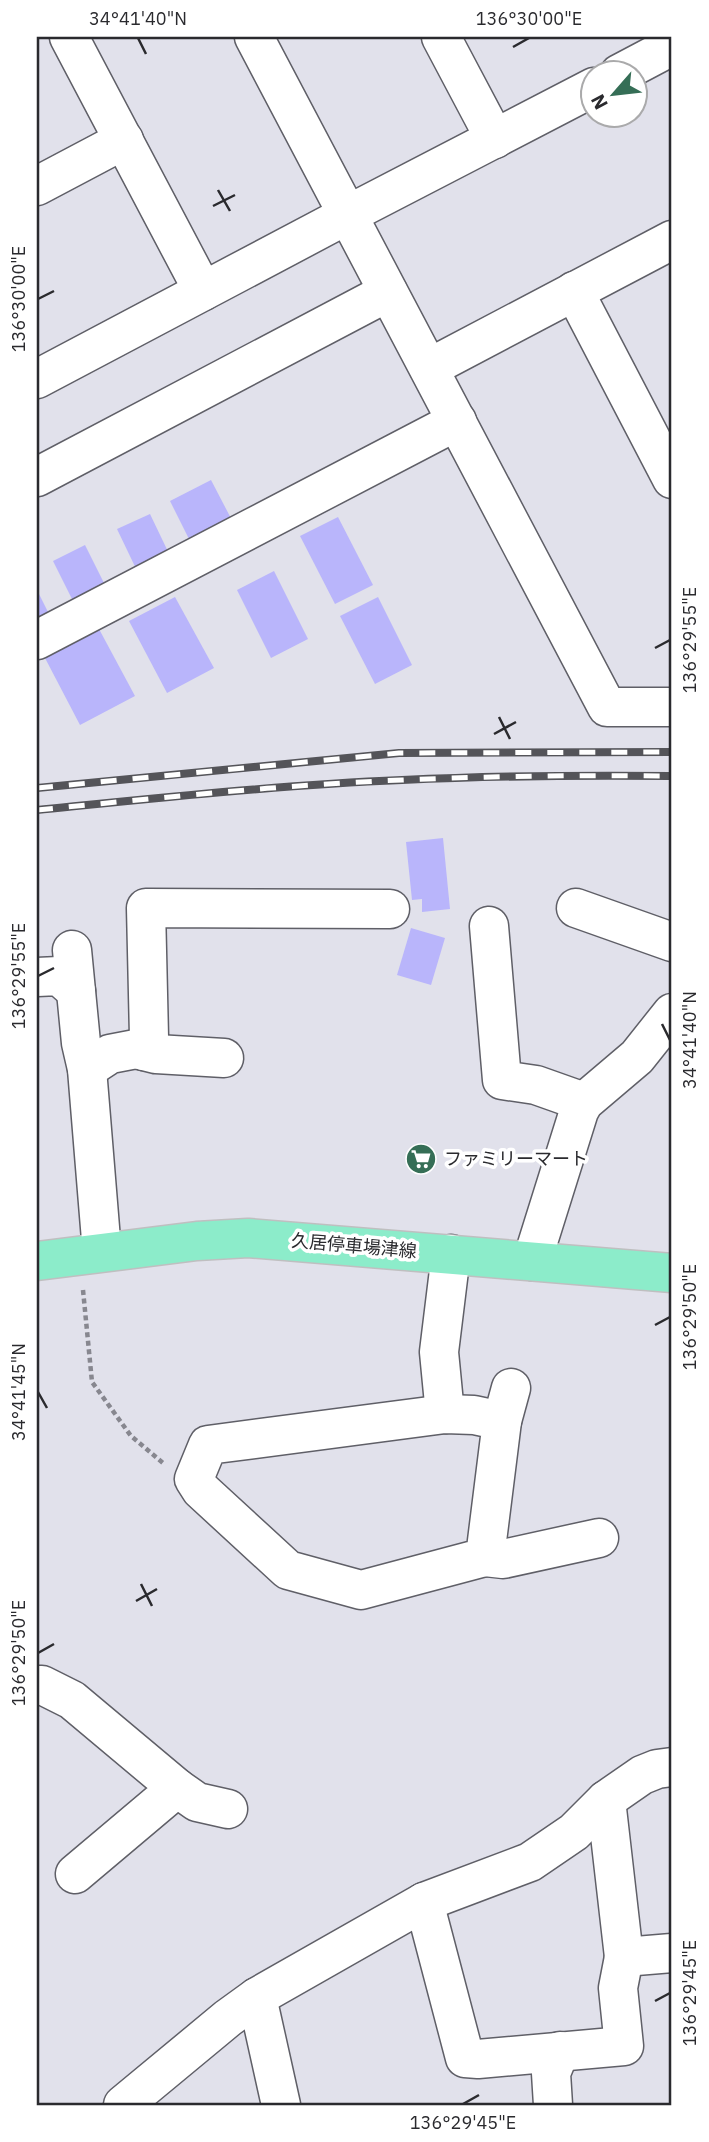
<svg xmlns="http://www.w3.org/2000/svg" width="709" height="2142" viewBox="0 0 709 2142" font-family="'IBM Plex Sans','Noto Sans JP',sans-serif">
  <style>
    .building { fill: #b9b5fb }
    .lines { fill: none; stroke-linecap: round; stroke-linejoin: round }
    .minor-casing { stroke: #5f5f67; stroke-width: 41 }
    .major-casing { stroke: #bfbfc0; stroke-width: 41 }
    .path { stroke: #87878f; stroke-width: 4.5; stroke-dasharray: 5 3.5; stroke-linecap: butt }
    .minor { stroke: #fff; stroke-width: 38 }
    .major { stroke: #8cecca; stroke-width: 38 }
    .rail-casing { stroke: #545459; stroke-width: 8 }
    .rail { stroke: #fff; stroke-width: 5; stroke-dasharray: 16; stroke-linecap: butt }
    .ticks { fill: none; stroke: #2a2a2e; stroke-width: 2.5 }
    .labels { text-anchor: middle; stroke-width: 7; stroke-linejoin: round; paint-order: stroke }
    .poi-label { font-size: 18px; fill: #2a2a2e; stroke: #fff; text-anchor: start }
    .street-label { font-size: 18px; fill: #2a2a2e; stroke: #fff }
    .neatline { fill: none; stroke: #2a2a2e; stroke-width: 2.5 }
    .ticks-label { font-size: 18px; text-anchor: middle; fill: #2a2a2e }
  </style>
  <rect width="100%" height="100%" fill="#e1e1eb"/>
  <g class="building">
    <path d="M211,480L236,528L194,549L170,501Z"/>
    <path d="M150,514L173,562L140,577L117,529Z"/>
    <path d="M338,517L373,585L335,604L300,536Z"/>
    <path d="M85,545L110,595L78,611L53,561Z"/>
    <path d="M274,571L308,639L271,658L237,590Z"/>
    <path d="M37,590L55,626L37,635Z"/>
    <path d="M175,597L214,668L167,693L129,621Z"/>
    <path d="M378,597L412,665L375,684L340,616Z"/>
    <path d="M99,629L135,696L80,725L45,658Z"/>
    <path d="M443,838L450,909L422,912V899L412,900L406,842Z"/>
    <path d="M411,928L445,938L431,985L397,975Z"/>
  </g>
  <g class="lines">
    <g class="minor-casing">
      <g id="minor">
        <path d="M69,37L203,291"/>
        <path d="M254,37L607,707H672"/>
        <path d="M441,37L495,139"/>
        <path d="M619,74L672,46"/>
        <path d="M37,186L124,140"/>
        <path d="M574,291L672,479"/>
        <path d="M429,368L672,240"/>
        <path d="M37,379L347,215L594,87"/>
        <path d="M37,477L388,292"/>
        <path d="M37,640L457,421"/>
        <path d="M576,908L672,942"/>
        <path d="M489,926L502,1080L536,1085L584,1102"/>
        <path d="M72,950L81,1043L87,1069L102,1252"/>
        <path d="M37,977L59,976L76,991"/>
        <path d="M144,1051L149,1037L146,908L390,909"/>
        <path d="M87,1069L110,1054L136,1049L156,1054L224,1058"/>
        <path d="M532,1261L579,1111L584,1102L637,1057L672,1013"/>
        <path d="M445,1414L474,1415L502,1421L485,1557L361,1590L288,1570L201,1490L194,1479L208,1445Z"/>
        <path d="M445,1414L439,1352L451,1254"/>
        <path d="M502,1421L511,1388"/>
        <path d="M485,1557L503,1559L599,1538"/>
        <path d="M37,1685H42L72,1700L177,1788L75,1874"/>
        <path d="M177,1788L197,1802L228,1809"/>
        <path d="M606,1800L624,1957L672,1953"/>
        <path d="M424,1902L465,2058L478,2059L624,2046L618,1988L624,1957"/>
        <path d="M257,1997L281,2105"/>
        <path d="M123,2105L228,2018L257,1997L424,1902L530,1862L574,1832L606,1800L642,1775L657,1769L672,1767"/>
        <path d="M553,2105L551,2073L560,2051"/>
      </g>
    </g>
    <g class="major-casing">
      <path id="major" d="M37,1261L197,1241L248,1238L672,1273"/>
    </g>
    <path class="path" d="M83,1290L92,1382L131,1436L163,1463"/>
    <use href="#minor" class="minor"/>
    <use href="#major" class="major"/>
    <g class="rail-casing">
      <g id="rail">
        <path d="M37,788L399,753L672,752"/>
        <path d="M37,810C158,798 280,785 402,780C492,776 582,775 672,776"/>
      </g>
    </g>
    <use href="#rail" class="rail"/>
  </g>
  <path class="ticks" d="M138,38L146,54M513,47L529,38M218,190L230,211M213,206L235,195M38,299L54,291M655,648L670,640M499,717L510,739M494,734L516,722M38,976L54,968M662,1024L670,1040M655,1325L670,1317M38,1392L47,1408M141,1584L152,1606M136,1601L157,1589M38,1653L54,1644M655,2001L670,1993M463,2104L479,2095"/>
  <defs>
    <g id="supermarket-disc" transform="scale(1.575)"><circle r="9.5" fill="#356e56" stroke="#fff"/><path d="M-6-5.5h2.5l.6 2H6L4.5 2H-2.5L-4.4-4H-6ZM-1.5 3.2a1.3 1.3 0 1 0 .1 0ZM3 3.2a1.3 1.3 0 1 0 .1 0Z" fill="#fff"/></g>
  </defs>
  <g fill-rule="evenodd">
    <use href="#supermarket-disc" x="421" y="1159"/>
  </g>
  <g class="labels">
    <g class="poi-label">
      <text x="444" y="1165">ファミリーマート</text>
    </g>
    <g class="street-label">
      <text transform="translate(354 1246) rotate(5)" y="6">久居停車場津線</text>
    </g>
  </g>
  <rect width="709" height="2142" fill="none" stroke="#ffffff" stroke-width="77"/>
  <g transform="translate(614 94) rotate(242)"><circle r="33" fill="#ffffff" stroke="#aaaaab" stroke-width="2"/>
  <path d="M0-5L12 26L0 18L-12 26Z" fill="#356e56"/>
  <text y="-10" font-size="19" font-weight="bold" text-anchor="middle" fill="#2a2a2e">N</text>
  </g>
  <rect x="38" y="38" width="632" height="2066" class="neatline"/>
  <g class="ticks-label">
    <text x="138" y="25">34°41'40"N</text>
    <text x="529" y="25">136°30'00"E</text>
    <text transform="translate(19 299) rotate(-90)" y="6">136°30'00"E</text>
    <text transform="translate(690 640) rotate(-90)" y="6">136°29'55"E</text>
    <text transform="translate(19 976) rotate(-90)" y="6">136°29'55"E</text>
    <text transform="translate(690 1040) rotate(-90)" y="6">34°41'40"N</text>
    <text transform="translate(690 1317) rotate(-90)" y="6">136°29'50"E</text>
    <text transform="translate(19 1392) rotate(-90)" y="6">34°41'45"N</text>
    <text transform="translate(19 1653) rotate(-90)" y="6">136°29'50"E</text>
    <text transform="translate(690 1993) rotate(-90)" y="6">136°29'45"E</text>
    <text x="463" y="2129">136°29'45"E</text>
  </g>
</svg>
